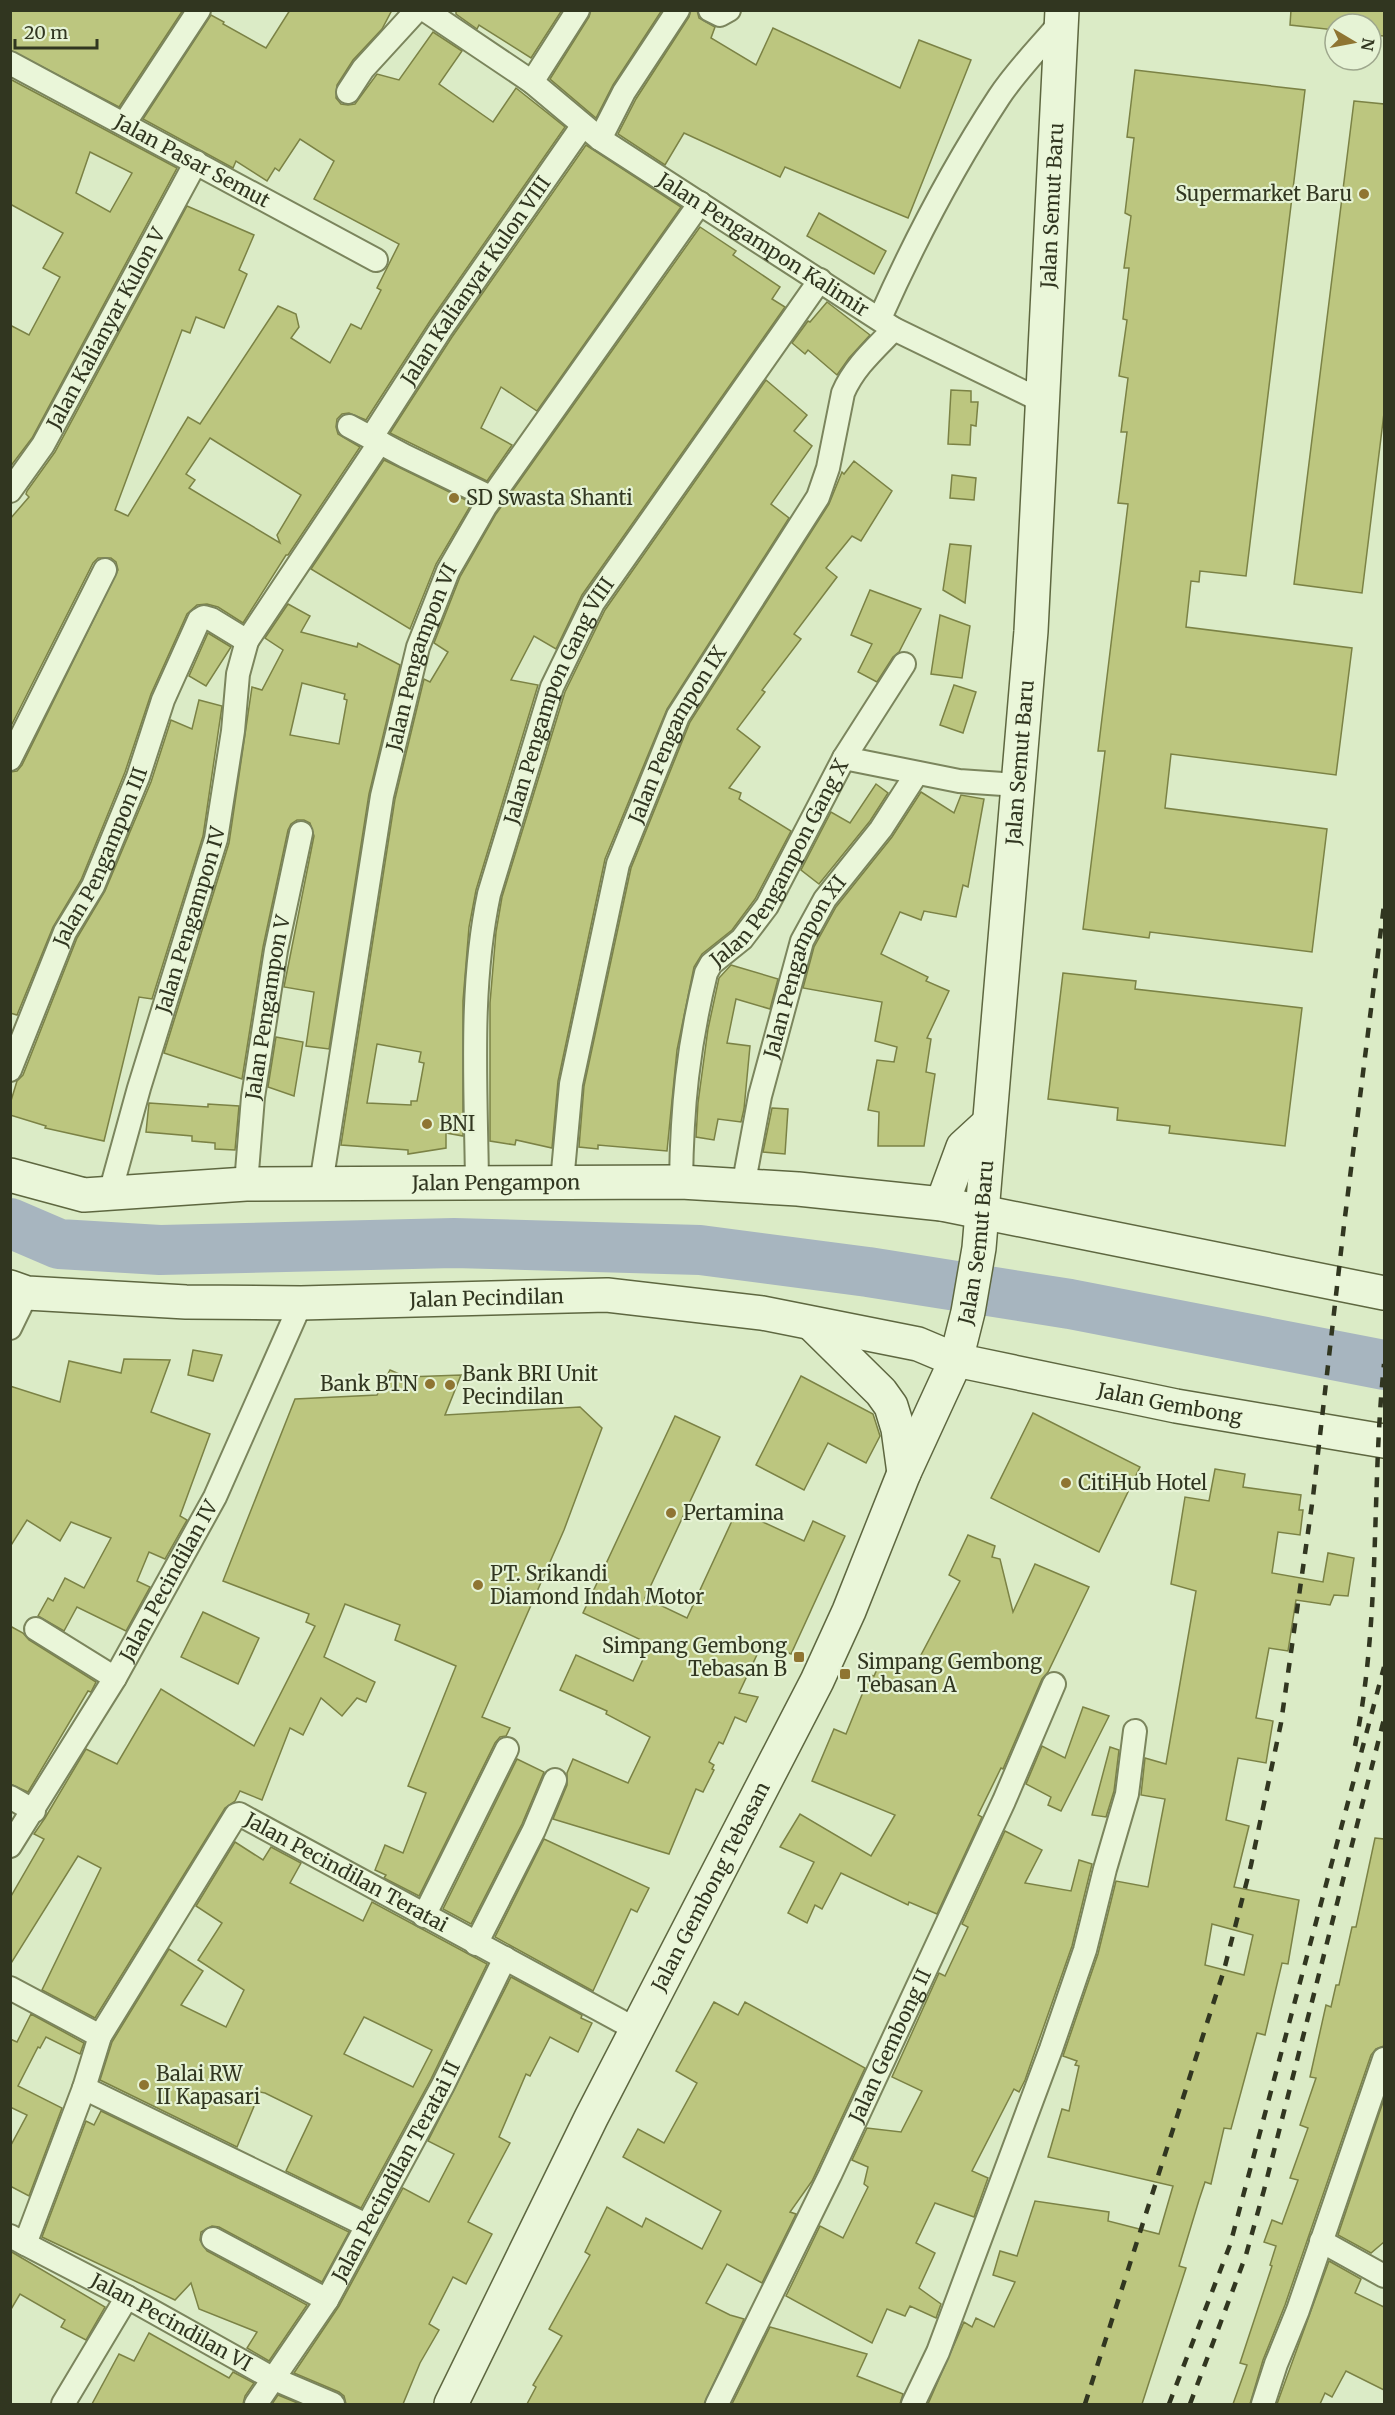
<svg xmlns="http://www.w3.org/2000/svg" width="1395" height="2415" viewBox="0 0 1395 2415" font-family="Merriweather,serif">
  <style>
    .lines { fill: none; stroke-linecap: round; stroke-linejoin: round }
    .river { stroke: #a7b5bf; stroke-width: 50 }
    .building { fill: #bcc67f; stroke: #7b8245; stroke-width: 1.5; fill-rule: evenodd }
    .street-casing { stroke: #7b855d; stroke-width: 26 }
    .secondary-casing { stroke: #5e6740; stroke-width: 36 }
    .street { stroke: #eaf6d9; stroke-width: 22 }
    .secondary { stroke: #eaf6d9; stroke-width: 33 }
    .rail { stroke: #313620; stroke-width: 4.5; stroke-dasharray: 10 10; stroke-linecap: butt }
    .poi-dot { fill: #8f7532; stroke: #e6f3d5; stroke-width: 2 }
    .labels { text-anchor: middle; stroke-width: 4.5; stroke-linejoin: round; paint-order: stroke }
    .street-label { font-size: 20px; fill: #313620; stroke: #e6f3d5 }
    .poi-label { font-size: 20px; fill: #313620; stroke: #e6f3d5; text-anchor: start }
  </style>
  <rect width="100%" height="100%" fill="#dbebc6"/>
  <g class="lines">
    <path class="river" d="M10,1223L59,1244L160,1250L454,1243L700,1250L868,1272L1070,1304L1384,1365"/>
  </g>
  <g class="building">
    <path d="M10,10H183L119,107L10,50Z"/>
    <path d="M290,10H392L382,29L353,60L337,85L336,98L341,104L348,105L355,104L377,74L399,80L433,32L462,51L439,84L493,122L516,88L565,127L430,321L366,420L349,413L342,414L337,419L336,427L338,434L360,447L288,555H286L243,623L218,607L207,604L197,605L187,614L151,694L125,772L81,880L53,927L17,1015L10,1013V772L17,771L22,765L118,570L116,562L111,558H98L93,563L10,728V519L29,497L26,494L27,491L55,452L187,206L254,235L239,270L247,274L224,328L196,317L190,333L182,330L115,510L128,516L188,417L200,424L278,306L296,314L299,327L291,338L330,363L351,324L361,329L381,290L377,288L399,244L314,199L334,161L300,139L279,171L275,168L267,181L236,161L233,168L143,119L211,15L224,22L223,24L266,48ZM210,438L301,495L277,535L280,543L189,488L195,480L186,474Z"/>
    <path d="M456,10H562L531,58L479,25L477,29L456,14Z"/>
    <path d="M591,10H662L613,85L596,118L550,79L589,17Z"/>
    <path d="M691,10H697L699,18L715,27L711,38L756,65L773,28L900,88L919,40L971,60L908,218L785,167L780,177L684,133L665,165L618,134L636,99L689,17Z"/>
    <path d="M1291,10H1384V36L1371,35V24H1335V30L1290,25Z"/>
    <path d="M1135,70L1305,90L1246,576L1200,571L1199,582L1191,581L1186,627L1352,648L1336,775L1171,754L1165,808L1327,829L1312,952L1150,932L1149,938L1083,929L1105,751H1098L1128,504L1118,503L1127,432H1121L1128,378L1119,376L1127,320L1123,319L1129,268H1124L1131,216L1125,213L1134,138L1127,137Z"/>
    <path d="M10,79L177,168L32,438L10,467V325L29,335L60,277L43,268L63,233L10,204ZM90,152L132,173L110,212L76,193Z"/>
    <path d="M1354,101L1384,104V413L1362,593L1294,584Z"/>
    <path d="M586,145L681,207L537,411L501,387L481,428L512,445L487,481L390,433L452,337Z"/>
    <path d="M819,213L886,251L874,274L807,236Z"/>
    <path d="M700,227L736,251L733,255L780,287L772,299L785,307L582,595L556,649L534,636L511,680L538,685L476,890L469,927L463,1001V1136L446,1133V1148L408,1154V1150L341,1145L395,799L424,679L430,682L448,652L434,643L460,577L496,514ZM377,1044L421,1052L419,1062L424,1063L417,1101H411V1105L367,1103Z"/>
    <path d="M827,302L870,335L849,358L837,375L808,350L805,354L792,343L808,321L810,322Z"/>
    <path d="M766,380L807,415L794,431L812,446L771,504L789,518L667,709L605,859L558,1081L552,1148L516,1140L515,1145L490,1141V1003L496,932L502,897L565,692L605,610Z"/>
    <path d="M951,390L971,391V402H978L976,426L971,425L970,445L948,444Z"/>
    <path d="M384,460L472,503L436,564L410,629L311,569Z"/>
    <path d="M854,461L892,491L861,541L852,536L826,568L837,577L794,634L801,639L762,690L765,692L737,729L760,747L729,788L741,793L739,799L791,831L755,899L732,930L702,954L694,967L677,1050L667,1151L598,1145V1149L579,1147L584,1086L631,868L690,722L829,504L842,472L844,474Z"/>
    <path d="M952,475L976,478L974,500L950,498Z"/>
    <path d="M950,544L971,546L965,603L943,590Z"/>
    <path d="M870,590L921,609L899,652L893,657L877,682L858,672L872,644L851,635Z"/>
    <path d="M288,604L310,616L301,632L357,647L358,643L400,665L369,794L329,1049L306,1046L314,992L284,987L314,836L310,823L304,820H297L291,824L288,830L263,947L242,1079L164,1053L229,843L252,687L262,690L283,650L265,638ZM302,683L345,694L344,699L347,700L339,744L290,735Z"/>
    <path d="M940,615L970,626L962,678L931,674Z"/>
    <path d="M208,633L231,647L206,686L189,676Z"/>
    <path d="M954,685L976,692L963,733L940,725Z"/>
    <path d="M199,700L222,706L203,836L152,999L139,997L104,1141L45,1128L46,1126L10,1115V1104L17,1081L23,1075L77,938L105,891L151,782L171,720L192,729Z"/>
    <path d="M876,784L888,793L870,821L819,884L801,870L831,812L850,823Z"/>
    <path d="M921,792L954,813L961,795L984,799L968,887L963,885L956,917L924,911L921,920L900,912L881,954L928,977L926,981L949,991L927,1038L931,1039L926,1072L935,1074L924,1146H878L879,1112L868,1110L877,1060L894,1062L897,1047L875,1041L882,1002L803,988L814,947L836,907L892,837Z"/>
    <path d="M731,965L778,979L770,1009L736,999L727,1043L750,1046L744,1109L741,1122L718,1119L714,1140L696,1137L698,1103L708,1029L719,978Z"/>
    <path d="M1063,973L1136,981L1135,989L1302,1008L1285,1146L1169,1133L1170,1126L1117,1120L1118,1108L1048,1099Z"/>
    <path d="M276,1037L303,1042L294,1096L268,1087Z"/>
    <path d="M149,1103L208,1107V1104L239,1106L235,1150L215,1149V1143L192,1141V1136L146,1132Z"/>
    <path d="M772,1108L788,1109L785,1154L763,1152Z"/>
    <path d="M193,1350L222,1355L213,1381L188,1375Z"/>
    <path d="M124,1359L170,1360L151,1412L210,1434L180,1516L187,1520L165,1559L149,1552L137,1581L150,1587L126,1631L77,1607L64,1631L38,1616L48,1598L53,1601L65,1578L84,1588L111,1538L71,1522L60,1541L27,1520L10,1547V1386L60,1402L69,1361L121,1373Z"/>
    <path d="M390,1370L406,1377L461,1375L445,1415L580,1407L602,1428L564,1530L482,1717L510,1728L506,1736L500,1737L495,1743L419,1896L384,1878L386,1875L375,1870L385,1845L403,1853L426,1793L408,1786L456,1666L395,1640L400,1625L345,1604L324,1657L375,1682L366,1702L357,1698L342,1716L321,1698L303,1735L290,1728L262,1800L240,1791L235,1801L225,1808L95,2018L42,1990L101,1868L78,1856L10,1965V1898L44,1839L34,1834L45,1818L86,1749L117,1764L161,1689L254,1746L315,1626L306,1622L309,1614L223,1581L295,1399L377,1395Z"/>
    <path d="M801,1376L873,1414L880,1436L866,1463L828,1443L804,1490L756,1465Z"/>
    <path d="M1033,1413L1140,1467L1099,1552L991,1498Z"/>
    <path d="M675,1416L720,1437L645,1598L687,1618L737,1510L804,1541L813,1521L845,1536L791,1654L763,1642L739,1693L758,1697L746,1722L735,1717L723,1744L719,1742L709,1762L714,1765L712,1769L714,1770L703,1792L696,1789L669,1854L553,1819L567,1785V1773L573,1759L628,1783L650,1737L606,1714L607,1711L560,1690L576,1655L633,1681L650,1644L583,1613Z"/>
    <path d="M1215,1469L1245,1474L1243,1487L1301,1495L1299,1510H1303L1300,1535L1278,1532L1272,1573L1323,1582L1328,1553L1354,1558L1348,1596L1334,1595L1330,1605L1296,1600L1288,1651L1269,1648L1256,1718L1273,1721L1266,1763L1238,1758L1226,1820L1249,1826L1234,1887L1299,1900L1288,1964L1282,1963L1265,2035L1257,2033L1231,2129L1224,2128L1211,2184L1205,2182L1199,2200L1179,2266L1186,2268L1142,2404H928L964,2322L972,2327L976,2318L994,2327L1015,2282L993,2275L1000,2251L1017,2256L1035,2201L1109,2212L1108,2221L1159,2234L1173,2186L1048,2157L1062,2109L1069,2111L1079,2066L1075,2065L1077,2061L1063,2056L1098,1954L1116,1881L1148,1887L1165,1799L1141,1795L1145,1758L1166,1764L1196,1591L1171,1584L1185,1497L1209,1501ZM1212,1924L1253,1935L1244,1975L1205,1965Z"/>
    <path d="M968,1535L995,1546L992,1557L1000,1559L1013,1612L1035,1564L1089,1587L1048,1672L1042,1679L1003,1769L1001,1768L978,1815L982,1817L937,1914L909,1902L908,1905L841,1873L822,1909L815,1905L807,1923L788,1913L814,1862L780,1847L800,1814L871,1856L895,1815L812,1781L834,1729L846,1734L870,1675L874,1676L882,1658L913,1670L960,1581L949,1575Z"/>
    <path d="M203,1612L259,1638L238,1684L181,1657Z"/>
    <path d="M10,1626L23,1633L29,1640L96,1682L91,1692L88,1691L28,1792L10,1784Z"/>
    <path d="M1083,1707L1109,1716L1061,1811L1048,1805L1051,1797L1026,1784L1042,1746L1065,1758Z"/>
    <path d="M1110,1747L1119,1750L1114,1791L1106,1817L1092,1815Z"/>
    <path d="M517,1759L544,1772L522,1824L471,1924L443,1909Z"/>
    <path d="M1005,1831L1042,1850L1025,1883L1071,1891L1079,1860L1092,1864L1072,1946L1025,2080L1019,2092L1014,2089L972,2171L988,2178L974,2217L935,2203L916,2243L935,2253L919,2288L941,2304L936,2318L910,2306L905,2316L887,2309L872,2343L786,2296L820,2226L843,2238L868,2187L864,2184L868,2167L852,2160L867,2128L901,2132L922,2091L892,2077L939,1973L945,1976L968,1927L962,1924Z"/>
    <path d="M1375,1838L1384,1839V2046L1376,2049L1371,2055L1285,2305L1263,2360L1250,2404H1233L1247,2365L1240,2363L1272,2266L1270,2265L1276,2246L1264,2242L1272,2220L1282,2224L1298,2180L1290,2178L1308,2128L1300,2125L1316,2078L1310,2077L1326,2005L1331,2007L1336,1985H1339L1352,1927H1356Z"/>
    <path d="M544,1839L649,1888L637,1912L631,1909L593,1991L495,1937Z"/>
    <path d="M235,1842L263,1860L271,1847L301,1863L290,1883L363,1921L372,1902L487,1964L431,2079L361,2208L286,2171L312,2116L265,2093L260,2092L237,2147L100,2080L112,2042L169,1949L203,1971L181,2005L226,2027L244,1990L198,1960L222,1923L196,1906ZM364,2017L432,2050L413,2087L344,2054Z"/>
    <path d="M511,1977L582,2015L581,2018L592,2023L578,2052L550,2037L530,2076L526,2074L499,2137L510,2143L468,2222L492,2234L466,2284L453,2277L429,2324L439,2330L420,2363L403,2404H346L344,2396L339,2392L294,2373L339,2306L403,2188L429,2202L454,2154L428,2141Z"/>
    <path d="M714,2002L738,2015L745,2002L865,2068L812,2181L790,2212L796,2214L762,2283L727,2264L706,2303L730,2315L744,2319L704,2404H527L536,2387L533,2385L562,2336L549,2329L590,2255L585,2252L607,2207L642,2227L646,2218L702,2249L721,2211L623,2157L638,2129L664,2143L697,2083L676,2071Z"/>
    <path d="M31,2014L84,2043L80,2054L46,2037L40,2048L38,2047L18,2086L62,2108L29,2196L10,2186V2147L27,2115L10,2107V2039L17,2042Z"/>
    <path d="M1384,2099V2242L1371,2253L1338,2235Z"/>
    <path d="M101,2111L349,2232L322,2282L219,2227L212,2226L201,2232L200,2240L207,2251L307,2305L269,2361L247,2348L257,2332L199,2309L191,2283L175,2300L42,2237L86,2121L94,2125Z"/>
    <path d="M10,2251L105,2307L86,2340L61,2327L65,2320L20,2294L10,2311Z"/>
    <path d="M1329,2261L1361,2279L1355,2293L1384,2307V2390L1346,2371L1332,2397L1325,2393L1320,2404H1277Z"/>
    <path d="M770,2327L867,2354L857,2376L903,2394L900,2404H732Z"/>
    <path d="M149,2333L229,2378L233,2372L254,2383L245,2396L243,2404H92L119,2354L134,2361Z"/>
    <path d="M278,2395L300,2404H272Z"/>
  </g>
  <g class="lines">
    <g class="street-casing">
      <g id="street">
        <path id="s1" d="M425,10L532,82L600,139L894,329L1042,401"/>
        <path d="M710,10L720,15L729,10"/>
        <path id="s2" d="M10,63L376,260"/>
        <path d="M532,82L578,10"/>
        <path d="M348,92L363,69L417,10"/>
        <path d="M124,124L199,10"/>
        <path d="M600,139L624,92L678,10"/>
        <path d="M880,318C914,242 953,167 999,97C1016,71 1040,47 1060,23"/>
        <path d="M349,426L405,456L492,498"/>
        <path id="s3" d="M371,438L441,329L583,125"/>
        <path id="s4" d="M10,491L43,445L196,162"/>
        <path d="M844,758L959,781L1018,785"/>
        <path d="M10,759L105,570"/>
        <path id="s5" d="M10,1070L65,932L93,886L138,777L163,700L199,620L204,617L211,619L247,641L380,442"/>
        <path id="s6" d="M562,1182L571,1084L618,864L678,716L818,497L828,468L843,393C854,367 875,349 894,329"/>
        <path id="s7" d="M681,1182C682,1106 688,1047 706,973L711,964L742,939L767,906L844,758L904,664"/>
        <path id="s8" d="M477,1183C476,1087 469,989 489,894L552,687L593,603L820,280"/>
        <path id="s9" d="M246,1184L253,1097L276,950L301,833"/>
        <path id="s10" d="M321,1184L382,796L418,647L448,571L485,507L700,203"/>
        <path id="s11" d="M743,1187L760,1096L802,941L825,899L881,829L917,773"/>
        <path id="s12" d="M110,1193L139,1088L216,839L233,731L238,674L247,641"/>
        <path d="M10,1328L27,1293"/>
        <path d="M36,1629L115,1678"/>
        <path d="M10,1797L34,1811"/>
        <path id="s13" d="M10,1846L115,1678L215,1497L301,1303"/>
        <path d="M424,1916L507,1749"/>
        <path d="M476,1944L534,1830L555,1780"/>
        <path d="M10,1988L100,2036"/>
        <path d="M84,2088L366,2225"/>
        <path id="s14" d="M10,2236L127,2297L272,2378L333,2404"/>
        <path d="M213,2239L327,2300"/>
        <path d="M1321,2241L1384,2276"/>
        <path id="s15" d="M25,2244L84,2088L100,2036L236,1815L239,1814L637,2030"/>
        <path d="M63,2404L127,2297"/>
        <path id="s16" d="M256,2404L327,2300L443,2085L505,1958"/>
        <path id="s17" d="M717,2404L830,2175L1004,1801L1054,1684"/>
        <path d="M913,2404L938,2352L1051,2049L1085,1950L1105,1869L1127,1794L1135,1731"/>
        <path d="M1263,2404L1276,2364L1298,2310L1384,2059"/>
      </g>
    </g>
    <g class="secondary-casing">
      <g id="secondary">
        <path id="s18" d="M10,1175L84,1195L246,1184L681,1182L798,1189L942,1204L1384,1293"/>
        <path d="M942,1204L963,1147L988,1124"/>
        <path id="s19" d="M10,1287L27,1293L186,1302L301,1303L607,1295L762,1313L918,1344L956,1360L1176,1406L1384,1441"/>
        <path d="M812,1324L881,1392L891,1406L898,1429L904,1473"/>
        <path id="s20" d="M451,2404L591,2118L817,1681L849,1611L904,1473L956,1360L968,1312L979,1248L1031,631L1062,10"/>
      </g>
    </g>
    <use href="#street" class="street"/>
    <use href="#secondary" class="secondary"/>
    <g class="rail">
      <path d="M1355,1746C1381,1621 1371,1491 1384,1364"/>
      <path d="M1085,2404L1224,1970L1251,1865L1281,1723L1313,1497L1344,1225L1384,905"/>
      <path d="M1169,2404L1230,2245L1384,1667"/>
      <path d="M1190,2404L1246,2255L1264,2190L1384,1719"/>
    </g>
  </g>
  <g class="poi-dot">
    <circle cx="1364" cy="194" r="6"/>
    <circle cx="454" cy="498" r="6"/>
    <circle cx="427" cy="1124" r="6"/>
    <circle cx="430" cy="1384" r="6"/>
    <circle cx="450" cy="1385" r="6"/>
    <circle cx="1066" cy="1483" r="6"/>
    <circle cx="671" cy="1513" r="6"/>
    <circle cx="478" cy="1585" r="6"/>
    <rect x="793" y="1651" width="12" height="12" rx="3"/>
    <rect x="839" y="1668" width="12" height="12" rx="3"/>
    <circle cx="144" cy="2085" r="6"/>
  </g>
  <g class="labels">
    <g class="street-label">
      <text dy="7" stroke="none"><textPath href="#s2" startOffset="207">Jalan Pasar Semut</textPath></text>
      <text dy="7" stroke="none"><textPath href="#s20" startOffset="2320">Jalan Semut Baru</textPath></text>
      <text dy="7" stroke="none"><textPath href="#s1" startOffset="412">Jalan Pengampon Kalimir</textPath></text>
      <text dy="7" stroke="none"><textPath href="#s3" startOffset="189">Jalan Kalianyar Kulon VIII</textPath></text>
      <text dy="7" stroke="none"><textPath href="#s4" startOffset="189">Jalan Kalianyar Kulon V</textPath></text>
      <text dy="7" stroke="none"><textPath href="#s10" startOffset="537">Jalan Pengampon VI</textPath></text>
      <text dy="7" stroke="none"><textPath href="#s8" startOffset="496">Jalan Pengampon Gang VIII</textPath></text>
      <text dy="7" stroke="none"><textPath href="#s6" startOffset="466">Jalan Pengampon IX</textPath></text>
      <text dy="7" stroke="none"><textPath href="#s20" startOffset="1762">Jalan Semut Baru</textPath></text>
      <text dy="7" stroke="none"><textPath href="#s5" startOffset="232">Jalan Pengampon III</textPath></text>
      <text dy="7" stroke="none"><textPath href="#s7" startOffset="345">Jalan Pengampon Gang X</textPath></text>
      <text dy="7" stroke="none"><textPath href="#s12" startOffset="285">Jalan Pengampon IV</textPath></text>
      <text dy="7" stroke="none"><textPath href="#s11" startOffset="230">Jalan Pengampon XI</textPath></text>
      <text dy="7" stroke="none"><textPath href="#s9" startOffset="178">Jalan Pengampon V</textPath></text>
      <text dy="7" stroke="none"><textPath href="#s18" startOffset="489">Jalan Pengampon</textPath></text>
      <text dy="7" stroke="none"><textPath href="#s20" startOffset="1280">Jalan Semut Baru</textPath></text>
      <text dy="7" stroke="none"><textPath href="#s19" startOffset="478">Jalan Pecindilan</textPath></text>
      <text dy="7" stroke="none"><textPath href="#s19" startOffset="1173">Jalan Gembong</textPath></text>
      <text dy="7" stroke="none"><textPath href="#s13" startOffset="309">Jalan Pecindilan IV</textPath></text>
      <text dy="7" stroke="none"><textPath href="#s15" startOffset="606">Jalan Pecindilan Teratai</textPath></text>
      <text dy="7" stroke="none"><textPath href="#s20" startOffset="579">Jalan Gembong Tebasan</textPath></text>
      <text dy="7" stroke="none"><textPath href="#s17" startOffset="398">Jalan Gembong II</textPath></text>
      <text dy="7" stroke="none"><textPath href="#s16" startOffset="272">Jalan Pecindilan Teratai II</textPath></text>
      <text dy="7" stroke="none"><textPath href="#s14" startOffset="183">Jalan Pecindilan VI</textPath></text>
    </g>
    <g class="poi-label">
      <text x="1352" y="201" text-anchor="end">Supermarket Baru</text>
      <text x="466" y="505">SD Swasta Shanti</text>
      <text x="439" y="1131">BNI</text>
      <text x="462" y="1381">Bank BRI Unit<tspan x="462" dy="23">Pecindilan</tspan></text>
      <text x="418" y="1391" text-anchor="end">Bank BTN</text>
      <text x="1078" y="1490">CitiHub Hotel</text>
      <text x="683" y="1520">Pertamina</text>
      <text x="490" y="1581">PT. Srikandi<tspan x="490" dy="23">Diamond Indah Motor</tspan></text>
      <text x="787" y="1653" text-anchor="end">Simpang Gembong<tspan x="787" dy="23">Tebasan B</tspan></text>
      <text x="857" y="1669">Simpang Gembong<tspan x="857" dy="23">Tebasan A</tspan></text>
      <text x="156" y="2081">Balai RW<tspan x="156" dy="23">II Kapasari</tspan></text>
    </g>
  </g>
  <rect width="1395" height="2415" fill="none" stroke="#313620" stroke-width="24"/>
  <g transform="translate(1353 42) rotate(100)"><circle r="28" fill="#e6f3d5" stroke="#9ea78d" stroke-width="1.5"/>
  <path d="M0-4.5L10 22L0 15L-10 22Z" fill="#8f7532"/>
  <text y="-9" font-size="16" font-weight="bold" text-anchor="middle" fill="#313620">N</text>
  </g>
  <path d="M15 39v9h82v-9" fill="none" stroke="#313620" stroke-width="3"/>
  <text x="24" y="39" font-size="18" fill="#313620" stroke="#e6f3d5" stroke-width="4.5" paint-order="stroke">20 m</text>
</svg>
